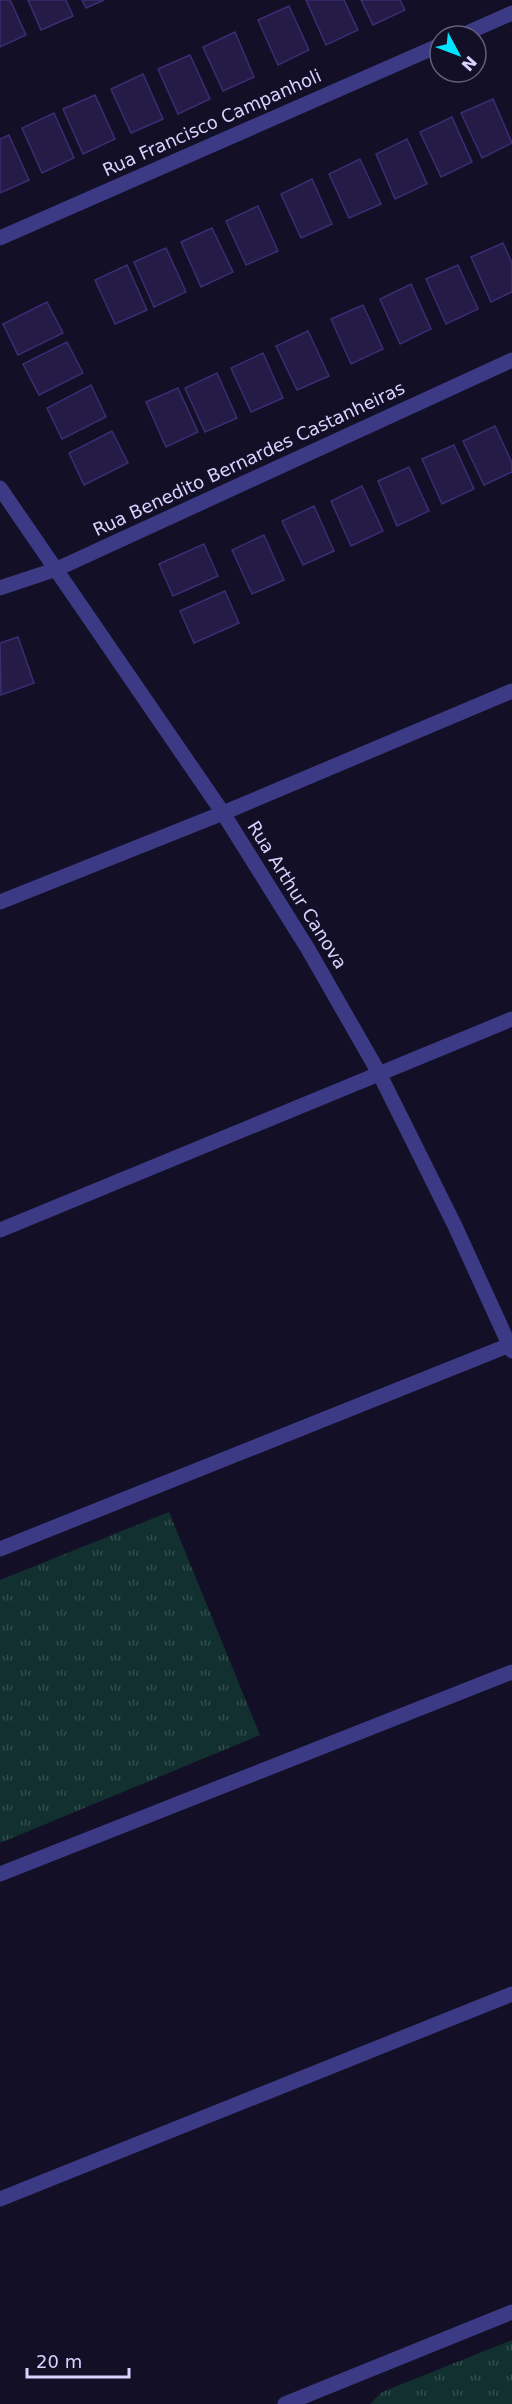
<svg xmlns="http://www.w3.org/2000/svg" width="512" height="2404" viewBox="0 0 512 2404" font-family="'DejaVu Sans',sans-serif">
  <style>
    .grass { fill: url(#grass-tufts) }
    .building { fill: #241b47; stroke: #3b2d73; stroke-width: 1.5 }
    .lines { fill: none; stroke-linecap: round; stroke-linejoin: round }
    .street { stroke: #3d3a85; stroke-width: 15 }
    .labels { text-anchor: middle; stroke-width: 5; stroke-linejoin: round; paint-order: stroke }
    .street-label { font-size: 18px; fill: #d9d4ff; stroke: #130f26 }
  </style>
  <defs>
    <pattern id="grass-tufts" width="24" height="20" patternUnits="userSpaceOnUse" patternTransform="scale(1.5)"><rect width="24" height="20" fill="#12302f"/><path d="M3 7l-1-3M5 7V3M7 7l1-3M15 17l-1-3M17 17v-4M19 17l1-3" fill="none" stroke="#344d4e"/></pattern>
  </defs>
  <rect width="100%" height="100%" fill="#130f26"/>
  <g class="grass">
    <path d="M169,1512L260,1735L0,1843V1580Z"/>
    <path d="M512,2340V2404H370L382,2392Z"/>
  </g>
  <g class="building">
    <path d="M0,0H10L26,35L0,47Z"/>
    <path d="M28,0H66L73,16L41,30Z"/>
    <path d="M82,0H104L86,8Z"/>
    <path d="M306,0H344L358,30L326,45Z"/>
    <path d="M361,0H400L405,10L373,25Z"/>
    <path d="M289,6L309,50L278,65L258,20Z"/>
    <path d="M235,32L254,77L223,91L203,47Z"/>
    <path d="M190,55L210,99L178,114L158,69Z"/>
    <path d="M143,74L163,119L131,133L111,89Z"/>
    <path d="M95,95L115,139L83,154L63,109Z"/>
    <path d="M493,99L512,143L482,158L461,113Z"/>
    <path d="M54,113L74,158L42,173L22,128Z"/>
    <path d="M452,117L472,162L441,177L420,132Z"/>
    <path d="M9,135L29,180L0,193V139Z"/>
    <path d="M407,139L427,184L395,199L376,154Z"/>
    <path d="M360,159L381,204L349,218L329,174Z"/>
    <path d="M312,179L332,224L301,238L281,194Z"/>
    <path d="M258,206L278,251L246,265L226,221Z"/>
    <path d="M212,228L233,272L201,287L181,242Z"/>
    <path d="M503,243L512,263V292L491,302L471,257Z"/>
    <path d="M166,248L186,292L154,307L134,262Z"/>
    <path d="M127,265L147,310L115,324L95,280Z"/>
    <path d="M458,265L478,309L446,324L426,279Z"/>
    <path d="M411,284L431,329L400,344L380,299Z"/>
    <path d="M47,302L63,333L18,355L3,324Z"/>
    <path d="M363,305L383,349L351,364L331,319Z"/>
    <path d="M308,331L329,376L297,390L276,346Z"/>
    <path d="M67,342L83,373L39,395L23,364Z"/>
    <path d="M263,353L283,398L251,412L231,368Z"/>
    <path d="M217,373L237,418L205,432L185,388Z"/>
    <path d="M91,385L106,417L62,439L47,408Z"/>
    <path d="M178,388L198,432L166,447L146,402Z"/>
    <path d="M495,426L512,463V472L484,485L463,441Z"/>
    <path d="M112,431L128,463L84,485L69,453Z"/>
    <path d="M454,445L474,489L442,504L422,459Z"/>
    <path d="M409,467L429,511L397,526L378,481Z"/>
    <path d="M362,486L383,531L351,546L331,501Z"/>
    <path d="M314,506L334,551L303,565L282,521Z"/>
    <path d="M264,535L284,580L252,594L232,550Z"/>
    <path d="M204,544L218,576L173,596L159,564Z"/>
    <path d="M225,591L239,623L194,643L180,611Z"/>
    <path d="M18,637L34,683L1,695L0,643Z"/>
  </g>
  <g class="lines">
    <g class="street">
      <path d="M460,36L512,13"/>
      <path d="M0,238L440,45"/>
      <path d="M0,488L223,813L308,949L379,1073L455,1226L512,1351"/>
      <path d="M0,588L57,569L512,360"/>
      <path d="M0,902L223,813L512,691"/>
      <path d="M0,1230L512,1019"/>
      <path d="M0,1549L512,1344"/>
      <path d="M0,1874L512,1672"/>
      <path d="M0,2199L512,1994"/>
      <path d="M285,2404L512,2312"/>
    </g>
  </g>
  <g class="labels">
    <g class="street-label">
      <text transform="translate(212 123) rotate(-24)" y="6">Rua Francisco Campanholi</text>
      <text transform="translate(249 459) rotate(-25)" y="6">Rua Benedito Bernardes Castanheiras</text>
      <text transform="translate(297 895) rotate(58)" y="6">Rua Arthur Canova</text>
    </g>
  </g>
  <g transform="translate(458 54) rotate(131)"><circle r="28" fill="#130f26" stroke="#625e7d" stroke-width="1.5"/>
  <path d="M0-4.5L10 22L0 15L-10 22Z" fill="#00e5ff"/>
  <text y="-9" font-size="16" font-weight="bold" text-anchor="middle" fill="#d9d4ff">N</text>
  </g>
  <path d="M27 2368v9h102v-9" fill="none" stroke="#d9d4ff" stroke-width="3"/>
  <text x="36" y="2368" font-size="18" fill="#d9d4ff" stroke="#130f26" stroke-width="4.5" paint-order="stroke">20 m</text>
</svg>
